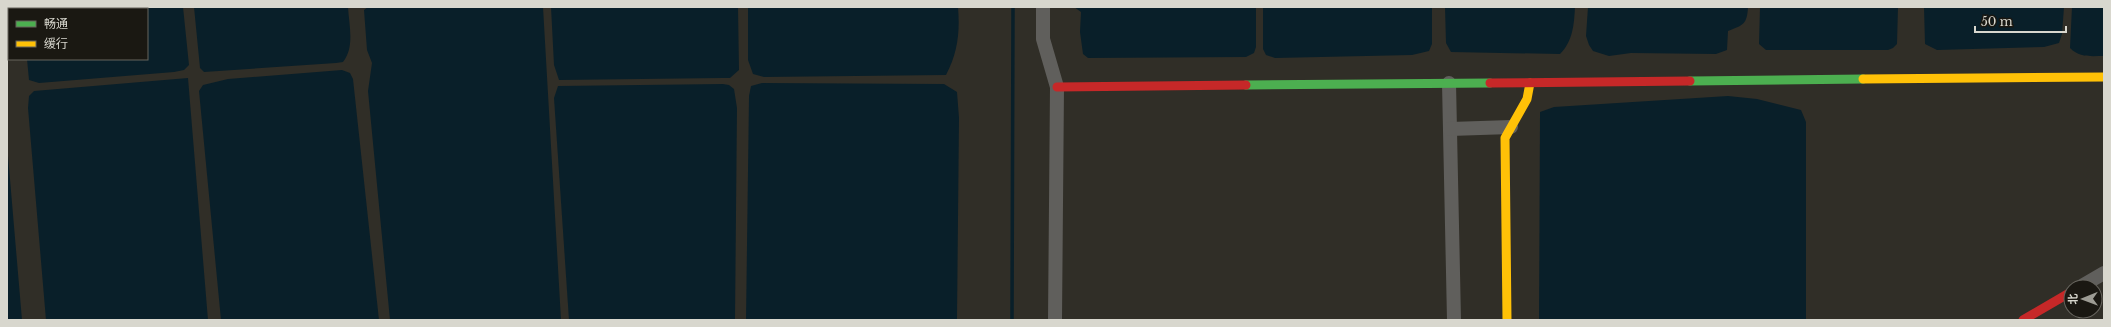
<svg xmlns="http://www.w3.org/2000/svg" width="2111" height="327" viewBox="0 0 2111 327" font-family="'Libre Baskerville','Noto Sans SC',serif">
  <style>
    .water { fill: #091f29 }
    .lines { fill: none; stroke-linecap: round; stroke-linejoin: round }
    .stream { stroke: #091f29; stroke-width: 3.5 }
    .street { stroke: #605f5c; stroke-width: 14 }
    .fast { stroke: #4caf50; stroke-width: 9 }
    .slow { stroke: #ffc107; stroke-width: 9 }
    .jam { stroke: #c62828; stroke-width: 9 }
  </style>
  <rect width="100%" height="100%" fill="#302e27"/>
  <g class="water">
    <path d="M21,7H183L189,65L184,70L174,72L39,83L29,80L27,59H147V9H21Z"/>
    <path d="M194,7H348C349,25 355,47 343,62L336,63L204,72L200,68Z"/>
    <path d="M368,7H543L561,320H390L368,91L372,63L367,50L364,10Z"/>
    <path d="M551,7H738L739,70L730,78H722L559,80L554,65Z"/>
    <path d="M748,7H958C960,32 958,52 946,75L764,77L753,74L748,60Z"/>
    <path d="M1074,7H1256V47L1254,53L1246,57L1088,58L1083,54L1080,32L1081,12Z"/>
    <path d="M1263,7H1432V44L1429,51L1412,55L1275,58L1266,55L1263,49Z"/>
    <path d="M1445,7H1575C1574,24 1573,41 1560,54L1451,52L1446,43Z"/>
    <path d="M1588,7H1748C1747,25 1743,25 1728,31L1727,50L1716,54L1631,53L1609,56L1593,51L1589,45L1586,36Z"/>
    <path d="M1760,7H1898L1897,44L1893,48L1888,50H1766L1759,44Z"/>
    <path d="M1924,7H2064L2062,34L2059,43L2044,47L1937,50L1925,44Z"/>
    <path d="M2072,7H2104V56C2091,56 2080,58 2070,48Z"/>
    <path d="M342,70L350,73L353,79L379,320H221L199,91L203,85L228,79Z"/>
    <path d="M188,78L208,320H46L28,108L29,96L34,91Z"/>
    <path d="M762,83L944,84L957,92L959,118L957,320H746L749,96L751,86Z"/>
    <path d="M723,84L729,85L734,89L737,108L735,320H569L554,98L558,86Z"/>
    <path d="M1728,96L1757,99L1801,110L1806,122V320H1539L1540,112L1554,107Z"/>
    <path d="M7,144L22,320H7Z"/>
  </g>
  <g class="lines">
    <path class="stream" d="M1012,320L1013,7"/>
    <g class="street">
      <path d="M1043,7V39L1057,87L1055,320"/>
      <path d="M1449,83L1454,320"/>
      <path d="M1450,129L1511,127"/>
      <path d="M2080,287L2104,273"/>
    </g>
    <g class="fast">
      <path d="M1690,81L1863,79"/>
      <path d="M1246,85L1490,83"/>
    </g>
    <g class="slow">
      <path d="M1863,79L2104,77"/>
      <path d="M1507,320L1505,138L1527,99L1530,83"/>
    </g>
    <g class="jam">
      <path d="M1490,83L1690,81"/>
      <path d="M1057,87L1246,85"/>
      <path d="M2023,320L2071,292"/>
    </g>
  </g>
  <rect width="2111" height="327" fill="none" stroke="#d8d7ce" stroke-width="16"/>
  <rect x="8" y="8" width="140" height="52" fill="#1a1812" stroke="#66645d"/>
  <rect x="16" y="21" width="20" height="6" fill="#4caf50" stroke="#66645d"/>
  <text x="44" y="28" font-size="12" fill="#d8d7ce">畅通</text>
  <rect x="16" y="41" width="20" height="6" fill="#ffc107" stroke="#66645d"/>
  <text x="44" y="48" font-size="12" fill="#d8d7ce">缓行</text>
  <g transform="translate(2083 299) rotate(269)"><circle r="19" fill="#1a1812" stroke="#66645d"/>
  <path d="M0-3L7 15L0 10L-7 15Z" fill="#9d9c94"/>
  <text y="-6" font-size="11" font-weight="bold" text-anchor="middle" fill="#d8d7ce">北</text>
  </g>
  <path d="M1975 26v6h91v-6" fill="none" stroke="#d8d7ce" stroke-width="2"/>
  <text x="1981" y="26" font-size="12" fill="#d8d7ce" stroke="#1a1812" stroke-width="3" paint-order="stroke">50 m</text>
</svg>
